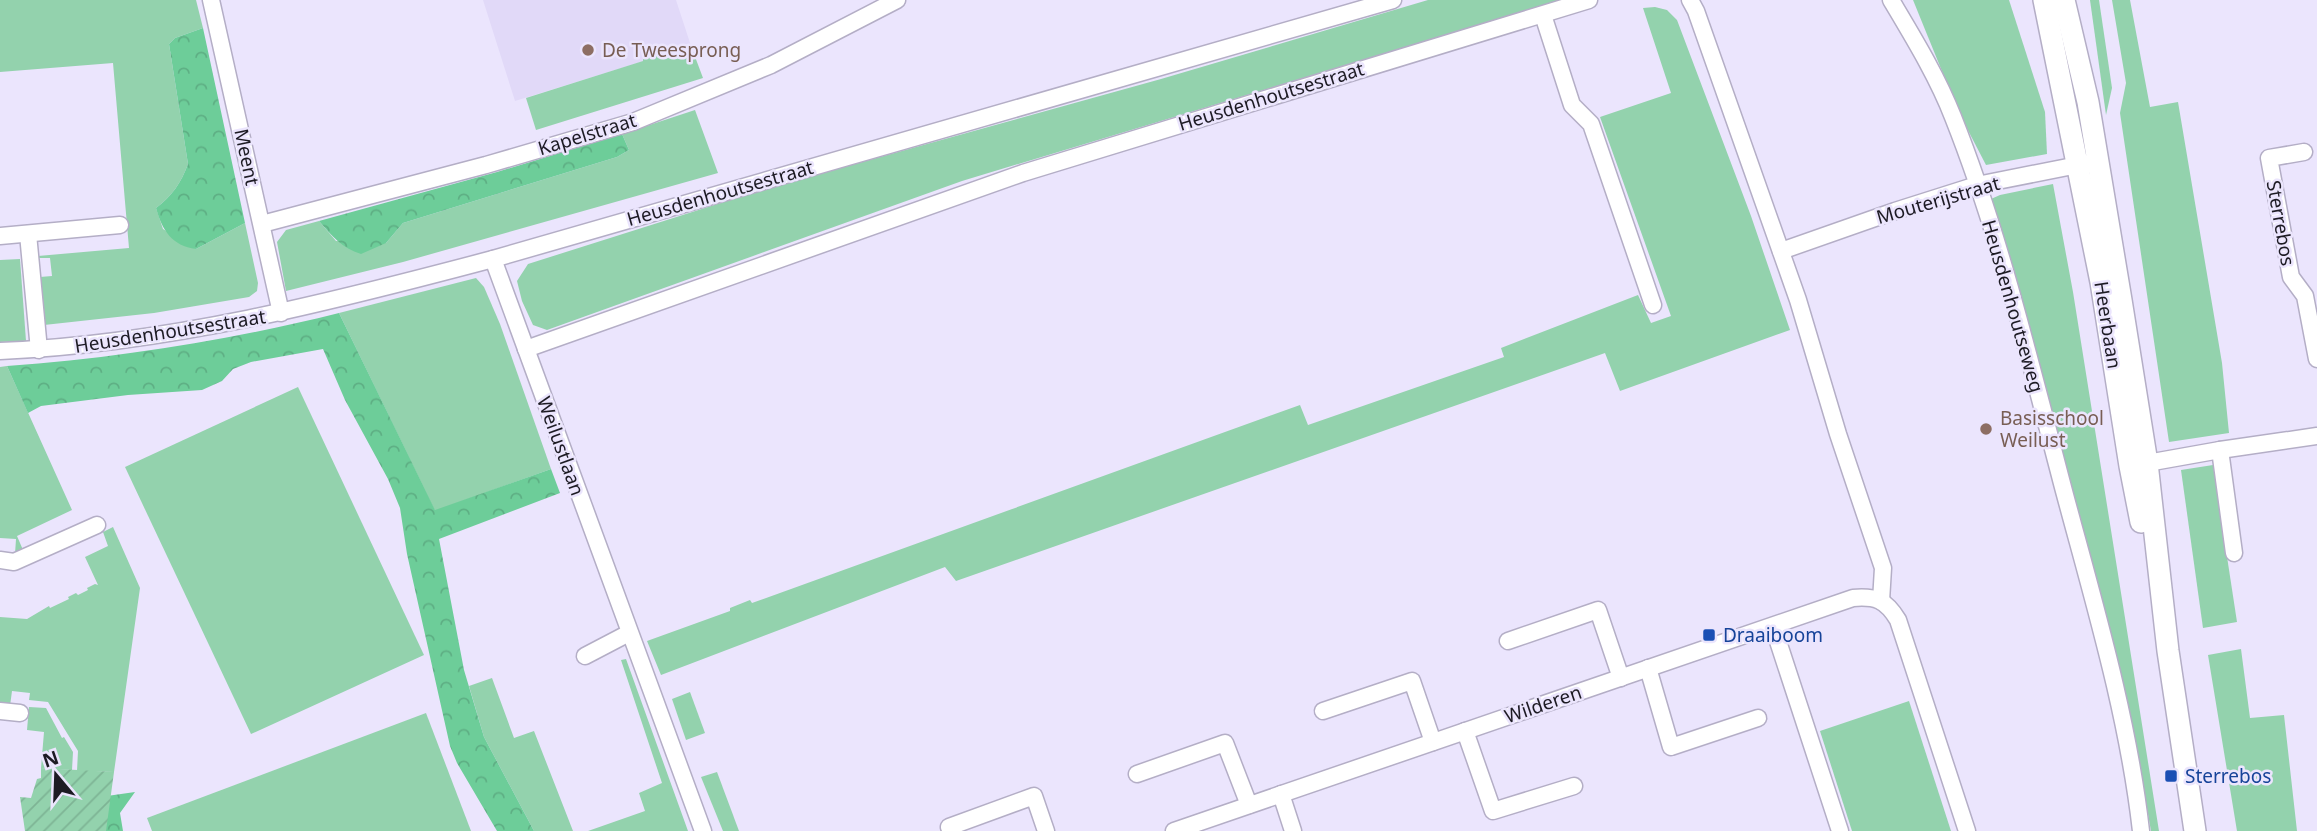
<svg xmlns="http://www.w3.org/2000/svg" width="2317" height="831" viewBox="0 0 2317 831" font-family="'Noto Sans',sans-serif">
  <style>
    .built { fill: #e1d9f8 }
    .grass { fill: #93d2ad }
    .forest { fill: url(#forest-crowns) }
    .garden { fill: url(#garden-furrows) }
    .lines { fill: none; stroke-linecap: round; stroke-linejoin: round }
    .street-casing { stroke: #b4aec6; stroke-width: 19 }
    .secondary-casing { stroke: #b4aec6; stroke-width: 24 }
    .street { stroke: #fff; stroke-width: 16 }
    .secondary { stroke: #fff; stroke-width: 21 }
    .education-dot { fill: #8d6e63; stroke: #ebe5fd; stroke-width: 2.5 }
    .transit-dot { fill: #1a4fb4; stroke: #ebe5fd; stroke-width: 2.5 }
    .labels { text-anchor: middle; stroke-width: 5; stroke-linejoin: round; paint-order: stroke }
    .education-label { font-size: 19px; fill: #785e54; stroke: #ebe5fd; text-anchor: start }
    .street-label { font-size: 19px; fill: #1d1b24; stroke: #ebe5fd }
    .transit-label { font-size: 19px; fill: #164399; stroke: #ebe5fd; text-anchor: start }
  </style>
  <defs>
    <pattern id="forest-crowns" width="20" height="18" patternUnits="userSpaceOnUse" patternTransform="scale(1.75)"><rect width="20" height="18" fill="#6dcd99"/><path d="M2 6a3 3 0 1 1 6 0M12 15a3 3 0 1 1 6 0" fill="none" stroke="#5eaf84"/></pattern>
    <pattern id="garden-furrows" width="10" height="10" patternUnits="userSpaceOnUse" patternTransform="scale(1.75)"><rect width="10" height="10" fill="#93d2ad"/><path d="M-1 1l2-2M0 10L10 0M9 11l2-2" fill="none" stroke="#7eb495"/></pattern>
  </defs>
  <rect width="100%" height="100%" fill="#ebe5fd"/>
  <path class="built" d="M483,0H676L691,46L656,57L643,58L644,61L515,101Z"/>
  <g class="grass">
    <path d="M0,0H196L203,28L175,38L169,44L188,164C181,183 172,196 156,208L163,229L196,249L245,223L258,283L257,291L249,297L154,313L44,325L40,277L52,276L50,258H39L38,256L129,248L113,63L0,72Z"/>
    <path d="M1428,0H1562L962,181L547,330L533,325L522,301L517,281L528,264L768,188L1161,79Z"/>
    <path d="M1913,0H2009L2045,112L2047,154L1986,165L1959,113Z"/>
    <path d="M2090,0H2099L2112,88L2106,115Z"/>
    <path d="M2112,0H2130L2150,107L2178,102L2222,363L2229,433L2169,442L2120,113L2126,83Z"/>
    <path d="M1655,7L1667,10L1677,20L1751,216L1790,330L1620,391L1605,353L956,581L945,567L661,675L647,641L730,611V608L750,600L752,603L1300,405L1308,425L1504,357L1501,348L1638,295L1651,323L1671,316L1600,117L1671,93L1643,8Z"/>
    <path d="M691,46L703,78L536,130L526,98L643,61V58L655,54L657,56Z"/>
    <path d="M695,110L718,173L403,262L286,291L277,242L286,230L319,221L336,241L386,243L403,223L617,157L629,150L622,134Z"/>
    <path d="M2053,184L2073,292L2159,831H2151L2136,746L1992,203L1991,199L2000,195Z"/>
    <path d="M20,259L26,341L0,342V260Z"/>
    <path d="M476,278L484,287L500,324L551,469L435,511L339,313Z"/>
    <path d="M7,366L72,510L17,536L23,550L15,554L16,539L0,538V367Z"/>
    <path d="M298,387L424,655L251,734L125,467Z"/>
    <path d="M2213,465L2237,622L2203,628L2181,470Z"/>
    <path d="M113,527L140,588L114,772L77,771L78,751L48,702L29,700L30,693L12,691L10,706L0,705V617L27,619L49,606L50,608L69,599L68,597L76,593L78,595L88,590L87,588L95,584L98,585L85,557L108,546L103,532Z"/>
    <path d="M2241,649L2250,718L2284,715L2297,831H2237L2208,655Z"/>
    <path d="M626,659L688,831H588L645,811L639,793L662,783L621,660Z"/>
    <path d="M492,678L514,738L534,731L573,831H534L484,737L469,686Z"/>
    <path d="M690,692L705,733L686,740L672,699Z"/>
    <path d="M1909,701L1951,831H1852L1820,731Z"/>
    <path d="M29,707L46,708L62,738L64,737L73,752L72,770L41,768L44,732L27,730Z"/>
    <path d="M426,713L471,831H152L147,818Z"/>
    <path d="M717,772L739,831H723L701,777Z"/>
  </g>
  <g class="forest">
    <path d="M203,28L245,223L196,249C172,246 162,230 156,208C172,196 181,183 188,164L169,44L175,38Z"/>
    <path d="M622,134L629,150L617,157L403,223L386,243L361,254C342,248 332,236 319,221L497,172Z"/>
    <path d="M339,313L435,510L551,469L560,493L439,539L464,670L484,737L534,831H497L457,763L450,746L407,554L400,508L388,479L345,400L323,349L251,362L233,369L222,381L202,390L128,395L41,406L28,413L7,366C119,358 231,340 339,313Z"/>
    <path d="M135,792L120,813L123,831H103L107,796Z"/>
  </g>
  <path class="garden" d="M41,768L114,772L106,831H25L20,797L31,798L37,779L41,778Z"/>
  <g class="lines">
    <g class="street-casing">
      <g id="street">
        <path d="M211,0L281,313"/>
        <path d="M1690,0L1696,11L1798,300L1838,434L1883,568L1881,601"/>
        <path d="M1891,0C1913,37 1937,76 1953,117C2001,238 2031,366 2064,491C2094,603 2128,716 2141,831"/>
        <path d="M1543,15L1572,105L1591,124L1653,305"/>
        <path d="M2304,152L2269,158L2291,277L2305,296L2317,359"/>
        <path d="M262,224L486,165L633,122L771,65L897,0"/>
        <path d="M28,234L39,350"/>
        <path d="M0,236L120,225"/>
        <path d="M1781,251L1895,211L1977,185L2088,163"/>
        <path d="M493,259L703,831"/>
        <path d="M526,349L1023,173L1589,0"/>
        <path d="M0,351C168,344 331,302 493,259L1393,0"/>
        <path d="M2220,450L2234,553"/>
        <path d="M2136,465L2220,450L2317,436"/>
        <path d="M0,560L14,562L97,525"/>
        <path d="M1773,626L1840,831"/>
        <path d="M1508,641L1598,610L1621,678"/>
        <path d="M585,656L629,633"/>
        <path d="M1648,668L1671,747L1758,718"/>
        <path d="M0,711L20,713"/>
        <path d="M1323,711L1412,681L1433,742"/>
        <path d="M1465,731L1493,811L1574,786"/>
        <path d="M1137,774L1225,743L1249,805"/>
        <path d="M1281,794L1293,831"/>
        <path d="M949,827L1034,796L1046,831"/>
        <path d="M1174,831L1853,598C1876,596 1886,600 1898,620L1967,831"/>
      </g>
    </g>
    <g class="secondary-casing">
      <g id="secondary">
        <path d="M2044,0L2101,282L2130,466L2141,522"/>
        <path d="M2064,0L2088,102L2121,300L2147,463L2168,651L2195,831"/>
      </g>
    </g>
    <use href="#street" class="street"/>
    <use href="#secondary" class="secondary"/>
  </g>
  <g class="education-dot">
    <circle cx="588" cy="50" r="7"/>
    <circle cx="1986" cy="429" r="7"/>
  </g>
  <g class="transit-dot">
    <rect x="1702" y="628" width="14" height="14" rx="3.5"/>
    <rect x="2164" y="769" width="14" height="14" rx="3.5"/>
  </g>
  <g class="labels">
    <g class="education-label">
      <text x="602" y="57">De Tweesprong</text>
      <text x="2000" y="425">Basisschool<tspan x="2000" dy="22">Weilust</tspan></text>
    </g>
    <g class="street-label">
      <text transform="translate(1271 96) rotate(-17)" y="7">Heusdenhoutsestraat</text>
      <text transform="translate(587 134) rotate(-17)" y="7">Kapelstraat</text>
      <text transform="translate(247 157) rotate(78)" y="7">Meent</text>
      <text transform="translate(720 193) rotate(-16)" y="7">Heusdenhoutsestraat</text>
      <text transform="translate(1938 200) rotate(-16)" y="7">Mouterijstraat</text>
      <text transform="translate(2281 223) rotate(80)" y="7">Sterrebos</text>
      <text transform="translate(2013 306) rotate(74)" y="7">Heusdenhoutseweg</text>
      <text transform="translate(2108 325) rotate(81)" y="7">Heerbaan</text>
      <text transform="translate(170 331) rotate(-9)" y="7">Heusdenhoutsestraat</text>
      <text transform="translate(561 446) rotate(70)" y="7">Weilustlaan</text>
      <text transform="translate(1543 704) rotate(-19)" y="7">Wilderen</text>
    </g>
    <g class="transit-label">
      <text x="1723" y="642">Draaiboom</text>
      <text x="2185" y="783">Sterrebos</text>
    </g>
  </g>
  <g transform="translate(56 775) rotate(341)" stroke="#ebe5fd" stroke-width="5" paint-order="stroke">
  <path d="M0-5L12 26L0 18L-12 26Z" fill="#1d1b24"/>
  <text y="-10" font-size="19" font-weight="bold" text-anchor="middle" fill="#1d1b24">N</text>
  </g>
</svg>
